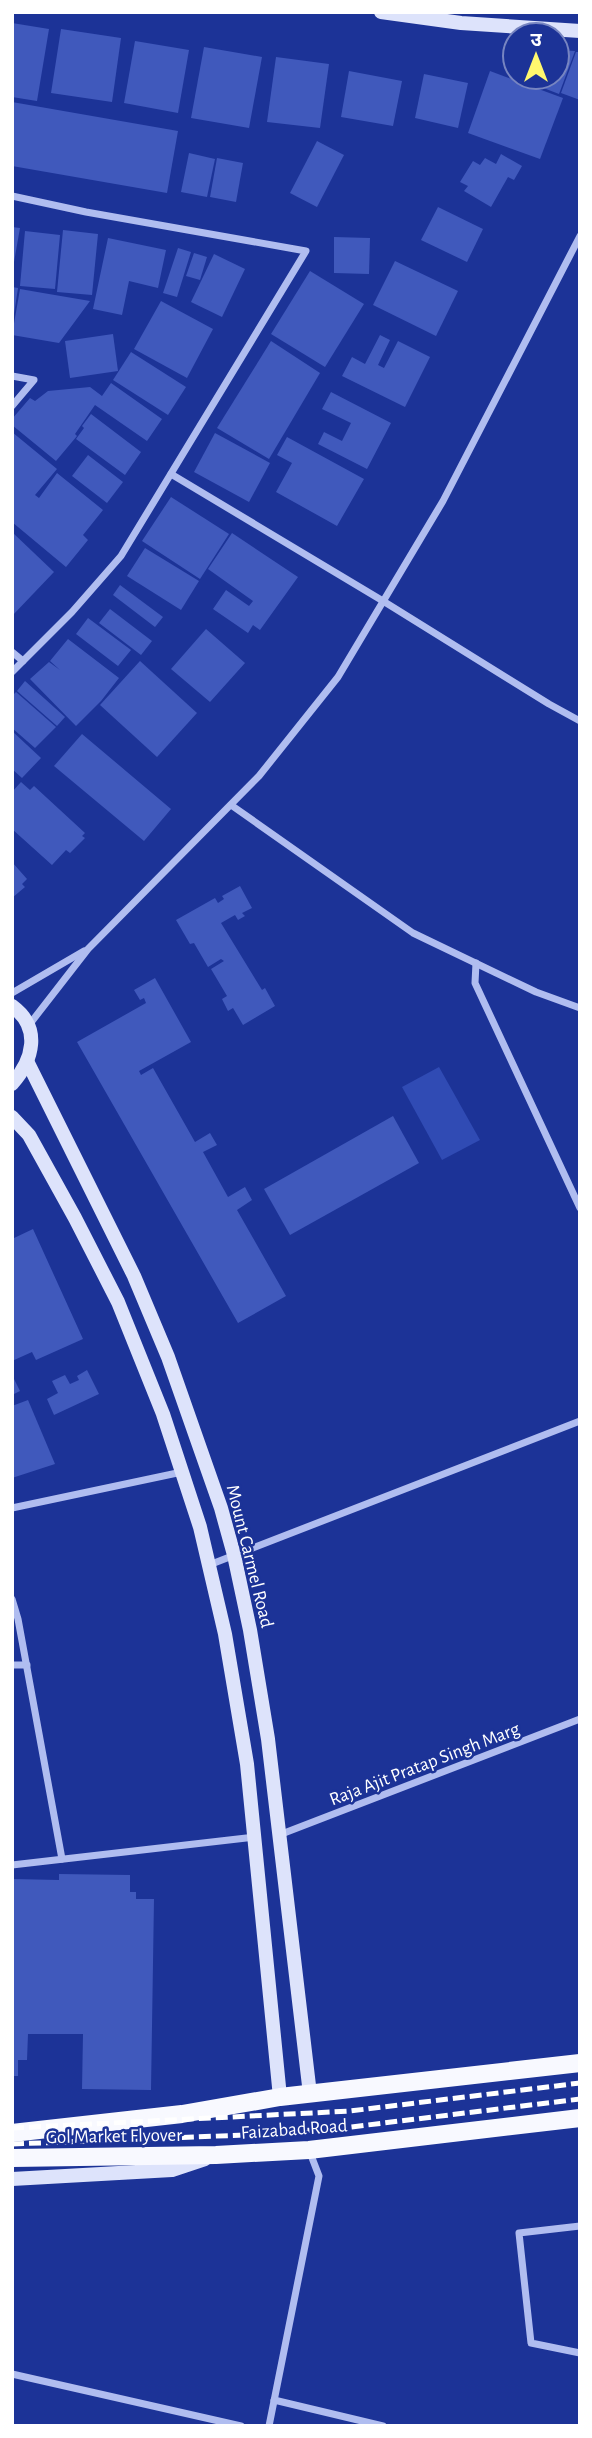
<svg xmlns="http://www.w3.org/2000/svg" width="592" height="2438" viewBox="0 0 592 2438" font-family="'Alegreya Sans','Noto Sans Devanagari',sans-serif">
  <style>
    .grass { fill: #304bb4 }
    .building { fill: #4059bc }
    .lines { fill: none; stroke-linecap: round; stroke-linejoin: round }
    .street { stroke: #b0bdf0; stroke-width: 7 }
    .secondary { stroke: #dde3fb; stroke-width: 14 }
    .primary { stroke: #f8f9ff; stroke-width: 18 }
    .rail { stroke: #fff; stroke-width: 5; stroke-dasharray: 12 5; stroke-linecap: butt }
    .labels { text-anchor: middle; stroke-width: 5; stroke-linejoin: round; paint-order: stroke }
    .street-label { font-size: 19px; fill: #fff; stroke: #1c3397 }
  </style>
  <rect width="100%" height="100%" fill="#1c3397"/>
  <path class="grass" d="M439,1067L480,1140L442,1160L402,1087Z"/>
  <g class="building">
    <path d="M12,23L49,29L37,101L12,97Z"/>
    <path d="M61,29L121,38L112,102L51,93Z"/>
    <path d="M135,41L189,50L178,113L124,103Z"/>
    <path d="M204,47L262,57L249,128L191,118Z"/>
    <path d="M557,50L575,51L559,94L515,77H557Z"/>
    <path d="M576,52H580V100L561,93Z"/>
    <path d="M276,57L329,64L320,128L267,122Z"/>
    <path d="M349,71L402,81L393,126L341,117Z"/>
    <path d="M490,71L563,98L540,159L468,133Z"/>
    <path d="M424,74L468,83L458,128L415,118Z"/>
    <path d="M12,102L178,131L167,193L12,166Z"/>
    <path d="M317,141L344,155L317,207L290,193Z"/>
    <path d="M189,153L215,159L207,197L181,192Z"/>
    <path d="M501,154L522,166L514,180L508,177L491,207L464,191L468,186L460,182L473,161L480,165L485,158L496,164Z"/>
    <path d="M217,158L243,163L236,202L210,197Z"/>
    <path d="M438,207L483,229L467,262L421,240Z"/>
    <path d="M12,227L20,228L14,262L12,261Z"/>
    <path d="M63,230L98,234L92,295L57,292Z"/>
    <path d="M25,231L60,235L55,289L20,286Z"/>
    <path d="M334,237L370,238L369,274L334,273Z"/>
    <path d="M108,238L166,250L158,288L129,281L122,315L93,309Z"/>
    <path d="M178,248L191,252L177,297L163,293Z"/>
    <path d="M194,253L207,257L200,280L186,276Z"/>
    <path d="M214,254L245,269L222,317L191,302Z"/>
    <path d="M395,261L458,291L436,336L373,305Z"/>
    <path d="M310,271L364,304L325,367L271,334Z"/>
    <path d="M12,287L18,288L14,314H12Z"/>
    <path d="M20,289L43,293L90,301L59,343L12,335Z"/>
    <path d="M161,301L213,329L187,378L134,349Z"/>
    <path d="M113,334L118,371L70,378L65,341Z"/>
    <path d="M380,335L390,340L378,365L384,368L398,341L430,357L405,407L342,376L352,357L365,364Z"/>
    <path d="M271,341L320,373L269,459L217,428Z"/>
    <path d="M131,352L186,387L168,415L113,380Z"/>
    <path d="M111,383L162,419L147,441L95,405L75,434L77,436L56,461L12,425V419L30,398L35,401L48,391L90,387L102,396Z"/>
    <path d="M331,392L391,423L367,469L318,444L324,432L342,441L351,423L322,409Z"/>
    <path d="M91,414L141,452L125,475L76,439L84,428L82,426Z"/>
    <path d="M12,432L57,469L35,495L39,498L57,473L103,510L83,535L88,540L66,567L12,522Z"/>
    <path d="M215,433L270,463L249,502L194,472Z"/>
    <path d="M287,437L364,479L337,526L276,492L292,463L277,455Z"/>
    <path d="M88,455L123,482L107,503L72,476Z"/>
    <path d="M171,497L229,534L200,579L142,541Z"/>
    <path d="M12,532L54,572L12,616Z"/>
    <path d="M232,533L298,577L260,630L253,625L248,633L213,609L226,590L249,606L253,601L208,569Z"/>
    <path d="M145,548L199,581L181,610L127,576Z"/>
    <path d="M120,585L163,617L155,627L113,595Z"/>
    <path d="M110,609L152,641L141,655L99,623Z"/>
    <path d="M88,618L131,650L118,666L76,634Z"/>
    <path d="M206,629L245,663L210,702L171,669Z"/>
    <path d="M68,639L119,678L101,701L76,726L30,679L49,662L60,670L50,661Z"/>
    <path d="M140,661L197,713L157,757L100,705Z"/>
    <path d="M25,681L65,717L57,726L17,691Z"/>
    <path d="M16,692L56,727L35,748L12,728V696Z"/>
    <path d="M12,731L41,758L22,778L12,769Z"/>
    <path d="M82,734L171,809L144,841L54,766Z"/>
    <path d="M21,782L30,790L34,786L85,833L82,836L85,838L70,853L66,850L52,865L12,829V792Z"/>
    <path d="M12,862L27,879L22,884L25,887L12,898Z"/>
    <path d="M240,886L252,908L242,913L245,916L238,920L235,915L221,923L262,990L265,988L275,1006L243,1025L233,1008L228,1011L222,999L227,996L211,969L224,961L221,959L208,967L194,943L190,944L176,920L215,898L218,903L224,899L222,896Z"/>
    <path d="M155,978L191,1042L139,1071L141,1075L153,1068L195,1142L210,1133L217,1145L203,1152L228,1197L245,1187L252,1200L237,1210L286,1296L238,1323L77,1042L146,1003L144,998L140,1000L134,990Z"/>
    <path d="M393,1116L419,1163L290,1235L264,1189Z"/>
    <path d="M33,1229L83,1339L36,1360L32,1352L12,1361V1239Z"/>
    <path d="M87,1370L99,1394L54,1415L47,1399L58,1393L52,1381L65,1375L70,1384L79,1380L77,1376Z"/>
    <path d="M12,1375L20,1391L12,1395Z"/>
    <path d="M28,1400L55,1464L12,1478V1406Z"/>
    <path d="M59,1874L130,1875V1892H136V1899H154L151,2090L82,2089L83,2034H28L27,2060H18V2076H12V1879L59,1880Z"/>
  </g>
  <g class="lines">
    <g class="street">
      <path d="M12,196L86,212L306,251L121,556L72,612L12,672"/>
      <path d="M12,376L34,380L12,406"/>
      <path d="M171,474L383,601L549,704L580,721"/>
      <path d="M12,652L23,661"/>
      <path d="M231,805L413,933L536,992L580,1008"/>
      <path d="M476,963L475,983L580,1208"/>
      <path d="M12,993L84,951"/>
      <path d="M29,1025L88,949L259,776L338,677L443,501L580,236"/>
      <path d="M12,1508L182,1472"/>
      <path d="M209,1565L580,1421"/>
      <path d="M12,1599L18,1619L62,1859"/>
      <path d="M12,1665H27"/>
      <path d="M279,1835L580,1719"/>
      <path d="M12,1865L255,1837"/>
      <path d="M580,2226L519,2233L531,2343L580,2353"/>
      <path d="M12,2374L241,2426"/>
      <path d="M274,2400L383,2426"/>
      <path d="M269,2426L319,2176L309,2150"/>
    </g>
    <g class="secondary">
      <path d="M381,12L461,23L580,31"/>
      <path d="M12,1006C42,1028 33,1060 12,1084"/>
      <path d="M28,1063L134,1276L168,1357L221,1508L234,1555L250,1630L268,1739L310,2094"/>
      <path d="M12,1117L29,1135L75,1218L118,1302L163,1414L200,1527L225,1634L247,1764L280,2097"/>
      <path d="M12,2179L172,2170L205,2159"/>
    </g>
    <g class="primary">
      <path d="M12,2133L182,2114L280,2097L580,2063"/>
      <path d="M12,2158L216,2155L309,2150L580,2118"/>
    </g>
    <g class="rail">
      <path d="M12,2128L350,2111L580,2083"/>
      <path d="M12,2144L245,2135L351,2127L580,2099"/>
    </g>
  </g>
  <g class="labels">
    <g class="street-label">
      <text transform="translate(251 1556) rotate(76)" y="7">Mount Carmel Road</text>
      <text transform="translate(424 1763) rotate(-21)" y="7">Raja Ajit Pratap Singh Marg</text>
      <text transform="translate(294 2128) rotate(-4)" y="7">Faizabad Road</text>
      <text transform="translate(114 2135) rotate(-1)" y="7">Gol Market Flyover</text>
    </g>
  </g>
  <rect width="592" height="2438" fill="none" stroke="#ffffff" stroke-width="28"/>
  <g transform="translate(536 56)"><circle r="33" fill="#1c3397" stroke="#7785c1" stroke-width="2"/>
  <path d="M0-5L12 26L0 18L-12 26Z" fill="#fff86e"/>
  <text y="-10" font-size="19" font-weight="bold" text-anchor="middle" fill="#ffffff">उ</text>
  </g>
</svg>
